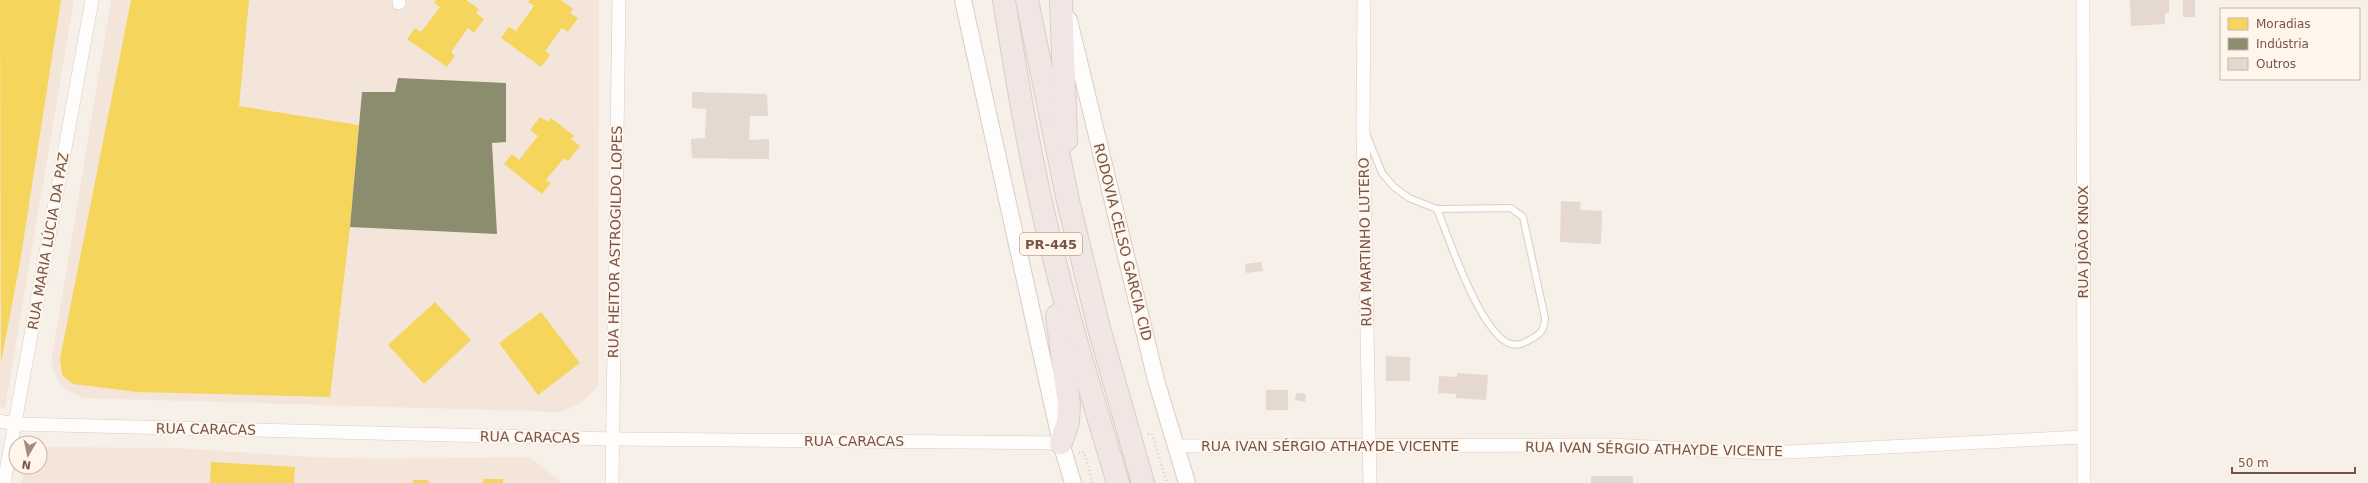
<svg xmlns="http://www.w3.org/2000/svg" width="2368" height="483" viewBox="0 0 2368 483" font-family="'DejaVu Sans',sans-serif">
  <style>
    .residential { fill: #f3e5d9 }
    .homes { fill: #f6d55c }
    .industry { fill: #8c8c6e }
    .building { fill: #e4d8d0 }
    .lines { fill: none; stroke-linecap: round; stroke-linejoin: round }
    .service-casing { stroke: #d6ccc6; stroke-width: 8 }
    .minor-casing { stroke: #d6ccc6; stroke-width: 14 }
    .tertiary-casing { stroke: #d6ccc6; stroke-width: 18 }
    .motorway-casing { stroke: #d9cdc8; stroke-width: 24 }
    .path { stroke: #dad0cc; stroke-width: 2.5; stroke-dasharray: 1 3; stroke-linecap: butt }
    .service { stroke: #fefdfc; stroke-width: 6 }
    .minor { stroke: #fefdfc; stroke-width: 13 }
    .tertiary { stroke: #fefdfc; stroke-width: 16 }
    .motorway { stroke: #f1e6e3; stroke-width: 22 }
    .labels { text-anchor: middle; stroke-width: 4; stroke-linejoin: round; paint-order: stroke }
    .shield { fill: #fff5eb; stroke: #a08479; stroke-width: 1 }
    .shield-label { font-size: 13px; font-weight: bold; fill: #775448 }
    .street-label { font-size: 14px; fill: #775448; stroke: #fff5eb }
  </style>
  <rect width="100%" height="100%" fill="#f7f0e9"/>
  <g class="residential">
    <path d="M0,0H74L5,408L0,407Z"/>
    <path d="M111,0H597L599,2L598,386L581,403L561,412L82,398L60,386L51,364Z"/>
    <path d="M40,447L175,448L312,457L382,459L530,457L562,483H21L25,467H40Z"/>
  </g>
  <g class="homes">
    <path d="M0,0H61L20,262L1,363Z"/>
    <path d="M131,0H249L239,106L359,125L350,227L330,397L137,392L73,384L62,375L60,359Z"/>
    <path d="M436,0H466L479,9L476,13L484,19L474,33L468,28L451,52L455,56L447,67L407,39L415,28L421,32L440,7L434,3Z"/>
    <path d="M530,0H561L573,9L570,13L578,18L568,32L562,28L545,51L550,55L541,67L501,38L509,27L516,31L534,6L528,2Z"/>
    <path d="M540,117L548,122L551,118L574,136L571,139L580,146L568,161L564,158L546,180L551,183L542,194L504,164L512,154L519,160L538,136L530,130Z"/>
    <path d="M435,302L471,340L424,384L388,345Z"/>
    <path d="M541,312L580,363L538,395L499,343Z"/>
    <path d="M211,462L295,467L294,483H210Z"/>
    <rect x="483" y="479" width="20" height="4"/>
    <path d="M413,480H428L429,483H413Z"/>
  </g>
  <path class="industry" d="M398,78L506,83V142L492,143L497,234L350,227L362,92H395Z"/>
  <g class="building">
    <path d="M2130,0H2169V13H2165V24L2131,26Z"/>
    <rect x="2183" y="0" width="12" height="17"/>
    <path d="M692,92L767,94L768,116H750L749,140L769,139V159L692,158L691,139L705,138L706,109L692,108Z"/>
    <path d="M1561,201L1581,202L1580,210L1602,211L1601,244L1560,242Z"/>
    <path d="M1261,262L1263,271L1246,273L1245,264Z"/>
    <path d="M1386,356L1410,357V381H1386Z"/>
    <path d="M1457,373L1488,375L1486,400L1456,398V394L1438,393L1439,376L1457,377Z"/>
    <rect x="1266" y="390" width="22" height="20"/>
    <path d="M1296,393L1306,394L1305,402L1295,400Z"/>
    <rect x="1591" y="476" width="42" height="7"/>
  </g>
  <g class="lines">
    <g class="service-casing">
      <path id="service" d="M1367,136L1382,173L1394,187L1409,198L1437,209L1511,208L1523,217L1545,318C1544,330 1541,334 1531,339C1524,343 1519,346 1511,344C1481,336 1448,236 1437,209"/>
    </g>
    <g class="minor-casing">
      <g id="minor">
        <path d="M1364,0L1363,126L1370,483"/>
        <path d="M2083,0L2084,483"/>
        <path d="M399,3V0"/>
        <path d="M0,421L15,424L613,439L1061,443"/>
        <path d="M1176,446L1611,445L1766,453L2083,437"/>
        <path d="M4,483L92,0"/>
        <path d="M612,483L619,0"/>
      </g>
    </g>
    <g class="tertiary-casing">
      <g id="tertiary">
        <path d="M963,0L1061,443L1073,483"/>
        <path d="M1069,20L1156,380L1187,483"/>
      </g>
    </g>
    <g class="motorway-casing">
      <g id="motorway">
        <path d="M1004,0C1016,74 1028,147 1045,220C1065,309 1092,396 1118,483"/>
        <path d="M1027,0L1068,201L1099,328L1143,483"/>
        <path d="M1061,0L1066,140"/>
        <path d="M1057,316L1069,405L1068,422L1061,443"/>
      </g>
    </g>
    <g class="path">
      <path d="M1148,434H1152L1167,483"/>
      <path d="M1079,453L1084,452L1093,483"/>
    </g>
    <use href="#service" class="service"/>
    <use href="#minor" class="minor"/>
    <use href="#tertiary" class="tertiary"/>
    <use href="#motorway" class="motorway"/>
  </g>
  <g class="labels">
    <rect class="shield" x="1020" y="233" width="62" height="22" rx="3"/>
    <g class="shield-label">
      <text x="1051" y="249">PR-445</text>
    </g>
    <g class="street-label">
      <text transform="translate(48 241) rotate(-80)" y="5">RUA MARIA LÚCIA DA PAZ</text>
      <text transform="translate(615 242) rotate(-89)" y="5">RUA HEITOR ASTROGILDO LOPES</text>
      <text transform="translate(1123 242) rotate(76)" y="5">RODOVIA CELSO GARCIA CID</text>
      <text transform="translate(1365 242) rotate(-91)" y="5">RUA MARTINHO LUTERO</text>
      <text transform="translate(2083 242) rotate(-90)" y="5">RUA JOÃO KNOX</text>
      <text transform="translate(206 429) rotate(1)" y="5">RUA CARACAS</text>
      <text transform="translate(530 437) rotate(1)" y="5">RUA CARACAS</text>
      <text x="854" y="446">RUA CARACAS</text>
      <text x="1330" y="451">RUA IVAN SÉRGIO ATHAYDE VICENTE</text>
      <text transform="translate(1654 449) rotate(1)" y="5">RUA IVAN SÉRGIO ATHAYDE VICENTE</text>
    </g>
  </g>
  <rect x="2220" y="8" width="140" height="72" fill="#fff5eb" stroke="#c9b5aa"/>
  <rect x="2228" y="18" width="20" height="12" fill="#f6d55c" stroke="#c9b5aa"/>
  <text x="2256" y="28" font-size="12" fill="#775448">Moradias</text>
  <rect x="2228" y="38" width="20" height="12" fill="#8c8c6e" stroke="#c9b5aa"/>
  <text x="2256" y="48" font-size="12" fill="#775448">Indústria</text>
  <rect x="2228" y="58" width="20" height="12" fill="#e4d8d0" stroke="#c9b5aa"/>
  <text x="2256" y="68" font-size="12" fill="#775448">Outros</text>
  <g transform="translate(28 455) rotate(189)"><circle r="19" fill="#fff5eb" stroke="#c9b5aa"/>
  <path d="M0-3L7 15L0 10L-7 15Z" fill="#a48b80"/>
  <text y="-6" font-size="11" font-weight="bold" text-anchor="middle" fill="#775448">N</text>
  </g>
  <path d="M2232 467v6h123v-6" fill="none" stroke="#775448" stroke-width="2"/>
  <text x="2238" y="467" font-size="12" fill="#775448" stroke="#fff5eb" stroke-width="3" paint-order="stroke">50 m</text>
</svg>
